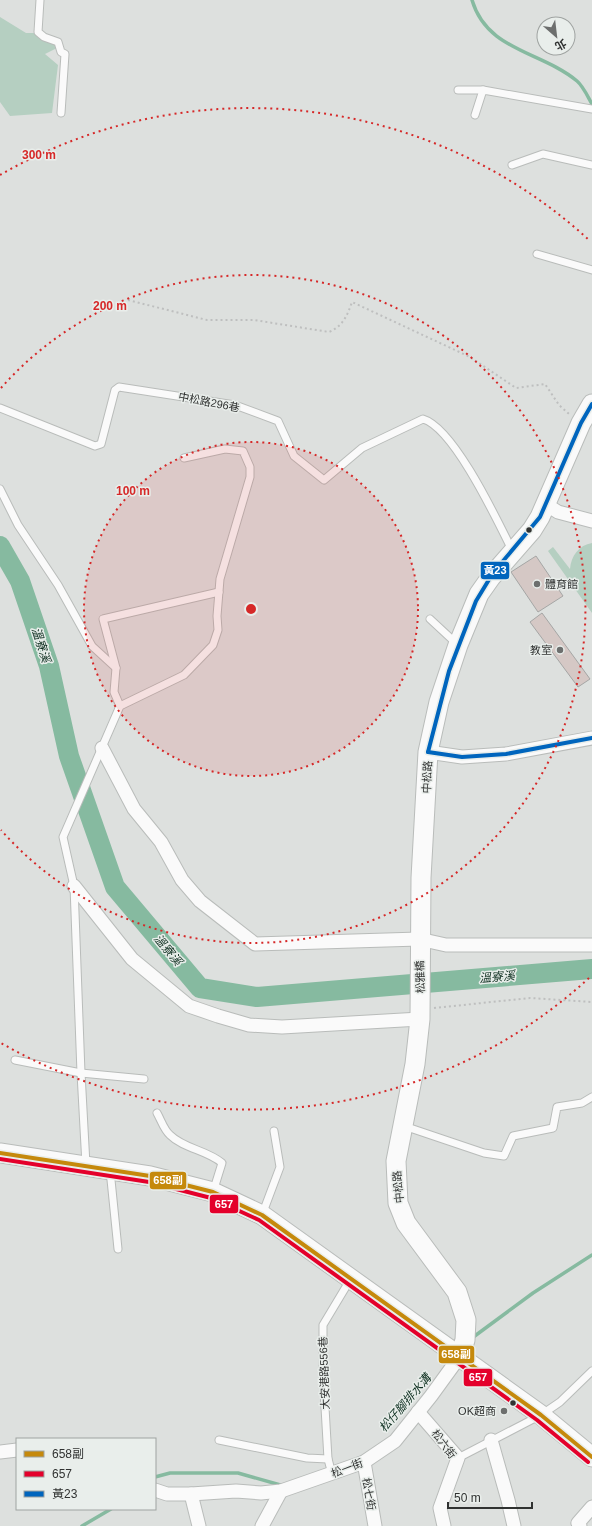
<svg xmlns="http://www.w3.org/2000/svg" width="592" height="1526" viewBox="0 0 592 1526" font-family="Helvetica,'Noto Sans TC',sans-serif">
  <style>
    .green { fill: #b5cfc1 }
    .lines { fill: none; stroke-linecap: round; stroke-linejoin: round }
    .stream { stroke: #86baa0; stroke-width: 3.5 }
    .river { stroke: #86baa0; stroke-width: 20 }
    .building { fill: #d5c8c5; stroke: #a5a6a5 }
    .lane-casing { stroke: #b9bcba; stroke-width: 9 }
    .street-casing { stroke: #b9bcba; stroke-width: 15 }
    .secondary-casing { stroke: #b9bcba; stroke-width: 21 }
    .path { stroke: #bebfbf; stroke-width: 2; stroke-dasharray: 2 3; stroke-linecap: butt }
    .lane { stroke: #fafafa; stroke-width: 7 }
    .street { stroke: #fafafa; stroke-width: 13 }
    .secondary { stroke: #fafafa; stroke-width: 19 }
    .bus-1-casing { stroke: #e9eeeb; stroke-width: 7 }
    .bus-2-casing { stroke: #e9eeeb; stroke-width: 7 }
    .bus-3-casing { stroke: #e9eeeb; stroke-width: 7 }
    .bus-1 { stroke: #c5890c; stroke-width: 4 }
    .bus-2 { stroke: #e4002b; stroke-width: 4 }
    .bus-3 { stroke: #0065bd; stroke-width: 4 }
    .ring { fill: none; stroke: #d62828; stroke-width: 2; stroke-dasharray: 2 4 }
    .bus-dot { fill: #303231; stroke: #e9eeeb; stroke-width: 1.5 }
    .poi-dot { fill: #6d6f6e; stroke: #e9eeeb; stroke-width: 1.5 }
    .labels { text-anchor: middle; stroke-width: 3; stroke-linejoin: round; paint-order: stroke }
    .street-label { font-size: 11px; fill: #303231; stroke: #e9eeeb }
    .poi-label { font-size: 11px; fill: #303231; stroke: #e9eeeb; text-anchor: end }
    .water-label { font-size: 12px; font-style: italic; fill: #103122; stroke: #e9eeeb }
    .centre { fill: #d62828; stroke: #e9eeeb; stroke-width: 2 }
    .ring-label { font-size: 12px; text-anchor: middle; font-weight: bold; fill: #d62828; stroke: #e9eeeb; stroke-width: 3; stroke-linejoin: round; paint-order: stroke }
    .line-badge { stroke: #e9eeeb; stroke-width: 1.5 }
    .badge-label { font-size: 11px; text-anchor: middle; font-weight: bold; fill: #fff }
  </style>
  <rect width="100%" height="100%" fill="#dde0de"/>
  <g class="green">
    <path d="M0,17L26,33H46L57,48L45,54L58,65L52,113L10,116L0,102Z"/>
    <path d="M592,543V613L548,551L553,547L570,569C571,556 579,545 592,543Z"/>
  </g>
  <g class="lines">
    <g class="stream">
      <path d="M472,0C487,51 541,51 577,81C583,86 588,97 592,104"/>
      <path d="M472,1338L533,1293L592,1255"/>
      <path d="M155,1477L170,1473H238L284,1486"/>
      <path d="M82,1526L111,1509"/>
    </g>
    <path class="river" d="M0,546L20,581L49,666L69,756L115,887L200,988L257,997L592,969"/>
  </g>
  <g class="building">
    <path d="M536,556L563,596L538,612L511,572Z"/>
    <path d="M542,613L590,679L578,687L530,622Z"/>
  </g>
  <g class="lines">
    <g class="lane-casing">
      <g id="lane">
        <path d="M40,0L38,32L44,37L58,42L61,52L65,54L61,113"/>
        <path d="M458,90H483"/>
        <path d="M475,115L483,90L592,109"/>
        <path d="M512,165L543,154L592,165"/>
        <path d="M537,254L592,270"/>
        <path d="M0,408L95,446L101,444L115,390L119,387L235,405L278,421L294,456L324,480L362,448L423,419C454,428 497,520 512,550"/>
        <path d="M0,489L18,525L58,585L92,646L116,668"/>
        <path d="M430,619L458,645"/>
        <path d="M120,706L114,692L116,668L103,619L219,592"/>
        <path d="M15,1060L81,1073L144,1079"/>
        <path d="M157,1113C161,1120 164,1130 170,1135C184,1149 207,1150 222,1163L213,1192"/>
        <path d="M404,1126L484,1153L504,1156L513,1136L553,1128L557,1107L582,1103L592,1097"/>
        <path d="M86,1165L81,1073L74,886L63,837L120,706L184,675L213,645L218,630L217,616L220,579L250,477V467L243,451L225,449L184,458"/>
        <path d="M110,1170L118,1249"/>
        <path d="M262,1215L280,1167L274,1131"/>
        <path d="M219,1440L307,1458L328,1459"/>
        <path d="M458,1458L541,1415L560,1402L592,1371"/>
        <path d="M332,1474L328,1459L323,1373V1325L350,1280"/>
      </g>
    </g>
    <g class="street-casing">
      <g id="street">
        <path d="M547,505L558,512L592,521"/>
        <path d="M102,748L134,809L161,842L182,880L200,901L255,944L419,939L446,945H592"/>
        <path d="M428,752L462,757L506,754L592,738"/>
        <path d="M74,886L132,959L189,1006L218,1016L249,1025L282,1027L420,1019"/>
        <path d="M418,1412L458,1458L440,1508L444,1526"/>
        <path d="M491,1440L508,1500L514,1526"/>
        <path d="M0,1452L17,1450"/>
        <path d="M364,1462L375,1526"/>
        <path d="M155,1490L167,1494H191L236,1491L261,1493L281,1491L364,1462L395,1441L431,1396L460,1356"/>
        <path d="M191,1494L199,1526"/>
        <path d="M262,1526L281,1491"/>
        <path d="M580,1526L578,1523L592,1507"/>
      </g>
    </g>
    <g class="secondary-casing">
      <g id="secondary">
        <path d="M0,1153L150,1176L213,1192L262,1215L541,1415L592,1457"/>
        <path d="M460,1356L465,1340L466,1320L457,1292L406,1223L398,1203L396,1161L415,1064L420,1019L421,878L428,752L439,702L458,645L479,594L491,577L532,530L540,517L581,423L592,404"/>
      </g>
    </g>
    <g class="path">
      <path d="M128,300L207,320H254L329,332C343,326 347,316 352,302L470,357L516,388L545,384L559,405L569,414"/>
      <path d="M434,1008L530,998L592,1002"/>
    </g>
    <use href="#lane" class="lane"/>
    <use href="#street" class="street"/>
    <use href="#secondary" class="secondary"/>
    <g class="bus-1-casing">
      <path id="bus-1" d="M0,1153L150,1176L213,1192L262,1215L541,1415L592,1457"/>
    </g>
    <g class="bus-2-casing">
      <path id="bus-2" d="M0,1159L149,1182L211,1198L259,1220L537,1420L588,1462"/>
    </g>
    <g class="bus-3-casing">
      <g id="bus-3">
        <path d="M428,752L449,671L476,601L493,573L540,517L581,423L592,404"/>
        <path d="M428,752L462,757L506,754L592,738"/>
      </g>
    </g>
    <use href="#bus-1" class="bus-1"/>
    <use href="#bus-2" class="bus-2"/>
    <use href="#bus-3" class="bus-3"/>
  </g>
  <circle cx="251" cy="609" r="167" fill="#d62828" fill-opacity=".12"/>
  <g class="ring">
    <circle cx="251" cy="609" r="167"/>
    <path d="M1 388A334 334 0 1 1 1 830"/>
    <path d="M589 978A501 501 0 0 1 1 1043M0 175A501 501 0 0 1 589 240"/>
  </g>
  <g class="bus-dot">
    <circle cx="529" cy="530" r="3.5"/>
    <circle cx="513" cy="1403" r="3.5"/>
  </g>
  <g class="poi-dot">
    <circle cx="537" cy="584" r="4"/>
    <circle cx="560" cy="650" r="4"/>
    <circle cx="504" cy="1411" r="4"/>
  </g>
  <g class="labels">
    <g class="street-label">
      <text transform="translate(209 402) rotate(11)" y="4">中松路296巷</text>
      <text transform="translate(427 777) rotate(-87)" y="4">中松路</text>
      <text transform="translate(420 977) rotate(-92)" y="4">松雅橋</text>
      <text transform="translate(398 1187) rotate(-95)" y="4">中松路</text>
      <text transform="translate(324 1373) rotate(-92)" y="4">大安港路556巷</text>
      <text transform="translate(444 1444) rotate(53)" y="4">松六街</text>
      <text transform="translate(347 1468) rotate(-21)" y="4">松一街</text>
      <text transform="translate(369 1494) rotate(80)" y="4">松七街</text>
    </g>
    <g class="poi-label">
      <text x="545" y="588" text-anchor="start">體育館</text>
      <text x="552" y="654">教室</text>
      <text x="496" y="1415">OK超商</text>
    </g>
    <g class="water-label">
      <text transform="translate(41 645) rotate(72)" y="4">溫寮溪</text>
      <text transform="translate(168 950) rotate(50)" y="4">溫寮溪</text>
      <text transform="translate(497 977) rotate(-5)" y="4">溫寮溪</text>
      <text transform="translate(405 1403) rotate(-49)" y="4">松仔腳排水溝</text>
    </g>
  </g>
  <circle cx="251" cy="609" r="6" class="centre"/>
  <g class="ring-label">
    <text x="39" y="159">300 m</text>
    <text x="110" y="310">200 m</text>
    <text x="133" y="495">100 m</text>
  </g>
  <g class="line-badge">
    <rect x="480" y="561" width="30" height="19" rx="4" fill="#0065bd"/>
    <rect x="149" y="1171" width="38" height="19" rx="4" fill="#c5890c"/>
    <rect x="209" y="1194" width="30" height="20" rx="4" fill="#e4002b"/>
    <rect x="438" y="1345" width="37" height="19" rx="4" fill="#c5890c"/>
    <rect x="463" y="1368" width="30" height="19" rx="4" fill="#e4002b"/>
  </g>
  <g class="badge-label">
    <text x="495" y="574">黃23</text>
    <text x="168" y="1184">658副</text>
    <text x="224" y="1208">657</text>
    <text x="456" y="1358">658副</text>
    <text x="478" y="1381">657</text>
  </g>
  <rect x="16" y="1438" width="140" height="72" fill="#e9eeeb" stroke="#9fa3a1"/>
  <rect x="24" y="1451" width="20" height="6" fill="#c5890c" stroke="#9fa3a1"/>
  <text x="52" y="1458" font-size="12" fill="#303231">658副</text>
  <rect x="24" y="1471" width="20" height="6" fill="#e4002b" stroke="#9fa3a1"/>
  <text x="52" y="1478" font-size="12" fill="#303231">657</text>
  <rect x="24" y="1491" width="20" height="6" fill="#0065bd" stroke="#9fa3a1"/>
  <text x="52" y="1498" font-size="12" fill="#303231">黃23</text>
  <g transform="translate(556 36) rotate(152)"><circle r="19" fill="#e9eeeb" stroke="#9fa3a1"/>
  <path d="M0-3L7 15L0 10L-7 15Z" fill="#6d6f6e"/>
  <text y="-6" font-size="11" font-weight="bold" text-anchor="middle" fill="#303231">北</text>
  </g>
  <path d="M448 1502v6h84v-6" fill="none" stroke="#303231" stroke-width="2"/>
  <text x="454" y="1502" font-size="12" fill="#303231" stroke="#e9eeeb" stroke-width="3" paint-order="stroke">50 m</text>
</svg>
